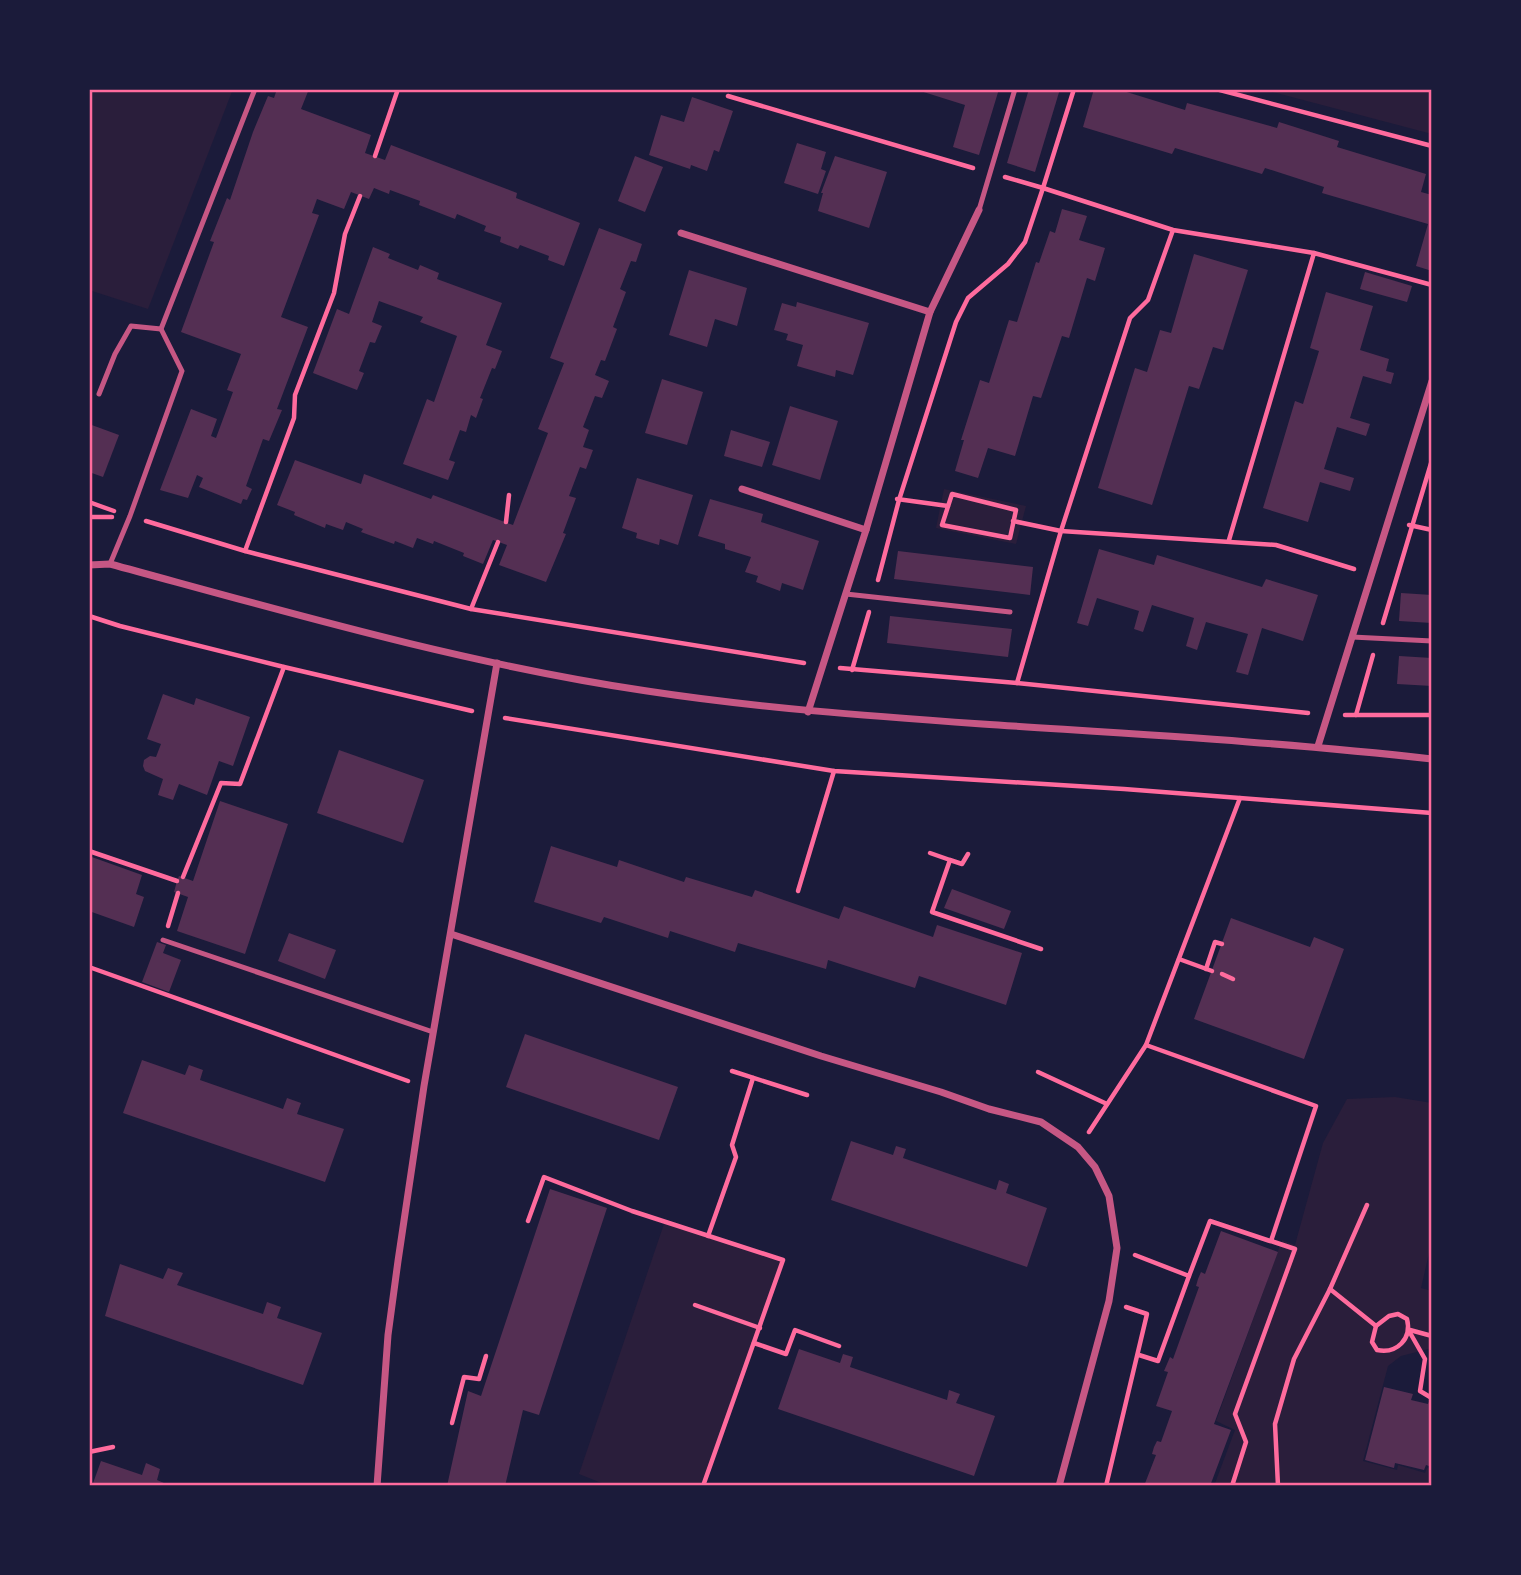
<svg xmlns="http://www.w3.org/2000/svg" width="1521" height="1575" viewBox="0 0 1521 1575" font-family="'Space Grotesk',sans-serif">
  <style>
    .green { fill: #2a1e3b }
    .building { fill: #542f53 }
    .lines { fill: none; stroke-linecap: round; stroke-linejoin: round }
    .path { stroke: #ff6b9d; stroke-width: 4.5 }
    .service { stroke: #c65784; stroke-width: 5 }
    .minor { stroke: #c65784; stroke-width: 7 }
    .neatline { fill: none; stroke: #ff6b9d; stroke-width: 2.5 }
  </style>
  <rect width="100%" height="100%" fill="#1b1b3a"/>
  <g class="green">
    <path d="M89,89H233L148,309L89,290Z"/>
    <path d="M1261,89H1432V134Z"/>
    <path d="M944,489L1026,506L1016,544L936,528Z"/>
    <path d="M1395,1097L1432,1103V1240L1421,1288L1432,1291V1348L1401,1356L1388,1366L1363,1461L1397,1470L1398,1465L1425,1473L1427,1468L1432,1469V1486H1214L1235,1430L1216,1421L1282,1240L1295,1245L1323,1143L1347,1099Z"/>
    <path d="M665,1221L783,1260L703,1486H609L579,1474Z"/>
  </g>
  <g class="building">
    <path d="M277,89H309L301,109L371,135L365,153L385,160L391,145L517,193L516,198L580,223L564,266L548,260L549,256L520,245L518,249L500,242L501,237L484,231L486,226L457,214L455,219L419,205L420,201L390,190L389,194L374,188L369,199L351,192L344,209L317,199L312,213L319,215L281,317L308,327L277,409L282,410L269,441L263,439L246,486L252,489L247,500L243,499L241,504L199,487L203,478L197,475L188,498L160,490L191,409L217,419L211,436L216,438L233,392L227,390L241,354L181,332L214,242L210,241L227,198L230,200L253,132L268,96L274,98Z"/>
    <path d="M914,89H999L979,155L953,147L965,105Z"/>
    <path d="M1029,89H1060L1035,172L1007,163Z"/>
    <path d="M1094,89H1117L1185,110L1187,103L1277,128L1279,122L1339,141L1337,147L1426,174L1421,192L1432,195V271L1416,266L1428,224L1322,193L1324,187L1265,168L1262,174L1175,148L1172,154L1083,127Z"/>
    <path d="M692,97L733,111L719,152L714,150L707,171L691,165L690,169L649,155L661,115L684,122Z"/>
    <path d="M797,143L826,152L821,169L826,171L818,194L784,183Z"/>
    <path d="M635,156L663,167L645,212L618,201Z"/>
    <path d="M835,156L887,172L869,228L818,211L823,193H821Z"/>
    <path d="M1062,209L1087,216L1079,240L1105,248L1095,281L1087,278L1069,338L1062,336L1041,398L1033,396L1015,456L988,448L978,478L955,471L964,440H961L980,380L989,383L1009,320L1017,322L1036,262L1039,263L1050,231L1055,233Z"/>
    <path d="M599,228L642,244L636,262L631,261L620,289L626,292L613,327L617,329L605,361L601,360L595,375L609,381L602,398L595,396L583,427L589,430L583,447L593,450L586,469L580,467L569,496L576,498L563,533L566,534L546,582L499,565L507,545L493,540L483,564L463,556L464,553L434,541L433,544L417,538L413,548L395,541L394,544L361,532L363,529L346,522L343,530L326,524L325,528L294,515L295,512L277,505L295,460L361,484L364,474L431,499L433,495L513,525L548,433L538,429L564,363L550,358Z"/>
    <path d="M373,247L390,254L388,258L418,270L420,265L439,273L437,279L502,303L486,345L502,351L495,369L492,368L480,398L483,399L476,418L471,415L466,432L460,430L449,460L455,462L448,480L403,464L427,399L434,402L457,336L420,322L423,317L379,301L372,322L382,326L375,343L370,342L359,371L364,373L357,390L313,373L337,309L349,314Z"/>
    <path d="M1194,254L1248,270L1223,350L1213,347L1199,389L1189,386L1152,505L1098,488L1135,368L1147,372L1160,330L1171,333Z"/>
    <path d="M689,270L747,288L737,326L715,319L707,347L669,335Z"/>
    <path d="M1365,272L1412,286L1407,302L1360,289Z"/>
    <path d="M1326,292L1373,306L1360,350L1389,359L1386,371L1394,373L1391,384L1363,376L1350,418L1370,424L1366,436L1337,427L1324,469L1354,478L1350,491L1320,482L1308,522L1263,508L1295,401L1303,404L1319,351L1310,348Z"/>
    <path d="M797,302L869,323L853,375L836,370L835,377L797,366L803,345L786,340L788,334L774,330L782,303L796,307Z"/>
    <path d="M662,379L703,392L687,445L645,433Z"/>
    <path d="M790,406L838,421L820,480L772,465Z"/>
    <path d="M89,424L119,435L103,477L89,472Z"/>
    <path d="M731,430L770,442L762,467L724,456Z"/>
    <path d="M637,478L693,495L678,545L660,539L659,545L636,538L637,533L622,528Z"/>
    <path d="M710,499L763,514L761,522L819,541L803,590L782,583L780,591L756,582L758,576L745,572L751,557L725,549V544L698,536Z"/>
    <path d="M1099,549L1154,565L1157,555L1262,587L1266,579L1318,595L1303,641L1262,628L1248,675L1236,672L1248,634L1206,622L1197,650L1186,646L1194,618L1152,605L1143,632L1134,629L1139,611L1097,598L1088,626L1077,623Z"/>
    <path d="M898,551L1033,567L1030,595L894,579Z"/>
    <path d="M1401,593L1432,595V623L1399,621Z"/>
    <path d="M890,616L1012,629L1008,657L887,643Z"/>
    <path d="M1399,656L1432,658V686L1397,684Z"/>
    <path d="M163,694L194,705L196,698L250,717L233,766L219,761L207,795L179,784L173,800L158,795L163,779L145,771L143,766L144,760L150,756L156,757L161,744L147,739Z"/>
    <path d="M339,750L424,780L403,843L317,813Z"/>
    <path d="M220,801L288,824L245,954L177,931L188,897L174,892L177,881L179,876L193,881Z"/>
    <path d="M551,846L617,867L619,860L684,882L686,877L752,897L755,890L839,919L844,906L933,937L937,925L1022,953L1006,1005L919,976L915,988L828,960L826,969L738,943L735,952L670,931L668,938L604,917L601,923L534,902Z"/>
    <path d="M89,856L142,875L136,894L144,897L134,927L89,911Z"/>
    <path d="M952,889L1011,911L1004,929L944,908Z"/>
    <path d="M1231,918L1310,947L1314,937L1344,949L1304,1059L1194,1019Z"/>
    <path d="M289,933L336,950L325,979L278,961Z"/>
    <path d="M157,942L166,945L163,953L181,960L169,992L142,982Z"/>
    <path d="M525,1034L678,1087L659,1140L506,1087Z"/>
    <path d="M142,1060L185,1075L189,1065L203,1070L200,1080L283,1109L287,1098L301,1103L297,1114L344,1129L325,1182L123,1113Z"/>
    <path d="M851,1141L893,1155L896,1146L906,1149L903,1158L996,1190L999,1180L1009,1184L1006,1193L1047,1208L1027,1267L831,1200Z"/>
    <path d="M550,1189L607,1208L539,1415L523,1410L505,1486H447L468,1391L481,1396Z"/>
    <path d="M1221,1231L1278,1252L1214,1424L1231,1430L1210,1486H1144L1156,1455L1152,1454L1154,1447L1157,1441L1161,1442L1172,1411L1156,1406L1168,1372L1164,1371L1170,1357L1173,1359L1199,1287L1196,1286L1198,1279L1201,1272L1205,1274Z"/>
    <path d="M120,1264L163,1279L168,1268L183,1273L177,1285L263,1314L267,1302L281,1307L277,1318L322,1333L303,1385L105,1316Z"/>
    <path d="M799,1349L840,1363L843,1354L853,1357L850,1367L947,1400L949,1390L960,1394L956,1403L995,1416L974,1476L778,1409Z"/>
    <path d="M1384,1387L1413,1394L1411,1400L1428,1404L1432,1395V1467L1426,1465L1424,1470L1395,1463L1394,1468L1365,1460Z"/>
    <path d="M101,1461L142,1475L146,1463L160,1469L157,1480L171,1486H92Z"/>
  </g>
  <g class="lines">
    <g class="path">
      <path d="M1216,89L1432,146"/>
      <path d="M728,96L973,168"/>
      <path d="M375,156L398,89"/>
      <path d="M1005,177L1043,188L1074,89"/>
      <path d="M952,494L1016,510L1010,538L942,525Z"/>
      <path d="M897,499L948,506"/>
      <path d="M89,502L114,511"/>
      <path d="M89,517H112"/>
      <path d="M146,521L245,551L471,609L804,663"/>
      <path d="M1013,521L1061,531L1276,545L1354,569"/>
      <path d="M506,522L509,495"/>
      <path d="M1409,525L1432,530"/>
      <path d="M1229,540L1314,253L1432,285"/>
      <path d="M245,551L294,418L295,395L334,293L345,234L360,196"/>
      <path d="M878,580L899,500L956,322L968,298L1008,264L1025,242L1043,188L1173,230L1314,253"/>
      <path d="M471,609L498,542"/>
      <path d="M89,616L120,626L284,667L472,711"/>
      <path d="M1383,623L1432,460"/>
      <path d="M840,668L1017,683L1308,713"/>
      <path d="M852,670L869,612"/>
      <path d="M1017,683L1061,531L1130,318L1148,300L1173,230"/>
      <path d="M1345,715H1432"/>
      <path d="M1356,715L1373,655"/>
      <path d="M505,718L834,771L1124,789L1432,813"/>
      <path d="M89,851L177,881"/>
      <path d="M930,853L950,860"/>
      <path d="M968,854L962,864L950,860L932,912L1041,949"/>
      <path d="M183,877L221,783L240,784L284,667"/>
      <path d="M798,891L834,771"/>
      <path d="M168,926L178,893"/>
      <path d="M1179,959L1212,971"/>
      <path d="M89,967L408,1081"/>
      <path d="M1206,969L1215,942L1222,944"/>
      <path d="M1222,974L1233,979"/>
      <path d="M1146,1045L1316,1106L1271,1241L1295,1249L1235,1414L1246,1442L1232,1486"/>
      <path d="M732,1071L807,1095"/>
      <path d="M1038,1072L1107,1104"/>
      <path d="M1089,1132L1146,1045L1240,798"/>
      <path d="M528,1221L544,1177L632,1211L783,1260L703,1486"/>
      <path d="M708,1236L736,1157L732,1145L753,1078"/>
      <path d="M1135,1255L1189,1276L1210,1221L1270,1241"/>
      <path d="M1330,1289L1367,1205"/>
      <path d="M695,1305L760,1328"/>
      <path d="M1398,1314L1407,1319C1412,1339 1397,1354 1377,1350L1372,1342L1376,1326L1389,1316Z"/>
      <path d="M1410,1330L1432,1336"/>
      <path d="M1409,1331L1425,1359L1420,1391L1430,1397"/>
      <path d="M754,1343L786,1354L795,1330L839,1346"/>
      <path d="M1139,1355L1158,1361L1189,1276"/>
      <path d="M452,1423L464,1377L479,1379L486,1356"/>
      <path d="M89,1452L113,1447"/>
      <path d="M1106,1486L1147,1314L1126,1307"/>
      <path d="M1278,1486L1275,1424L1294,1359L1330,1289L1376,1326"/>
    </g>
    <g class="service">
      <path d="M979,210L1015,89"/>
      <path d="M99,394L115,354L131,326L161,329"/>
      <path d="M110,564L130,516L182,371L161,329L255,89"/>
      <path d="M846,594L1010,612"/>
      <path d="M1352,637L1432,641"/>
      <path d="M163,940L433,1032"/>
    </g>
    <g class="minor">
      <path d="M681,233L930,312"/>
      <path d="M742,489L866,530"/>
      <path d="M89,565L110,564C287,612 465,664 647,691C758,708 870,716 982,724C1132,734 1282,742 1432,759"/>
      <path d="M808,712L866,530L930,312L979,210"/>
      <path d="M1318,746L1432,381"/>
      <path d="M451,934L821,1056L941,1092L989,1109L1041,1122L1078,1147L1095,1167L1109,1196L1117,1248L1109,1301L1059,1486"/>
      <path d="M377,1486L388,1335L398,1261L424,1086L497,663"/>
    </g>
  </g>
  <rect width="1521" height="1575" fill="none" stroke="#1b1b3a" stroke-width="182"/>
  <rect x="91" y="91" width="1339" height="1393" class="neatline"/>
</svg>
